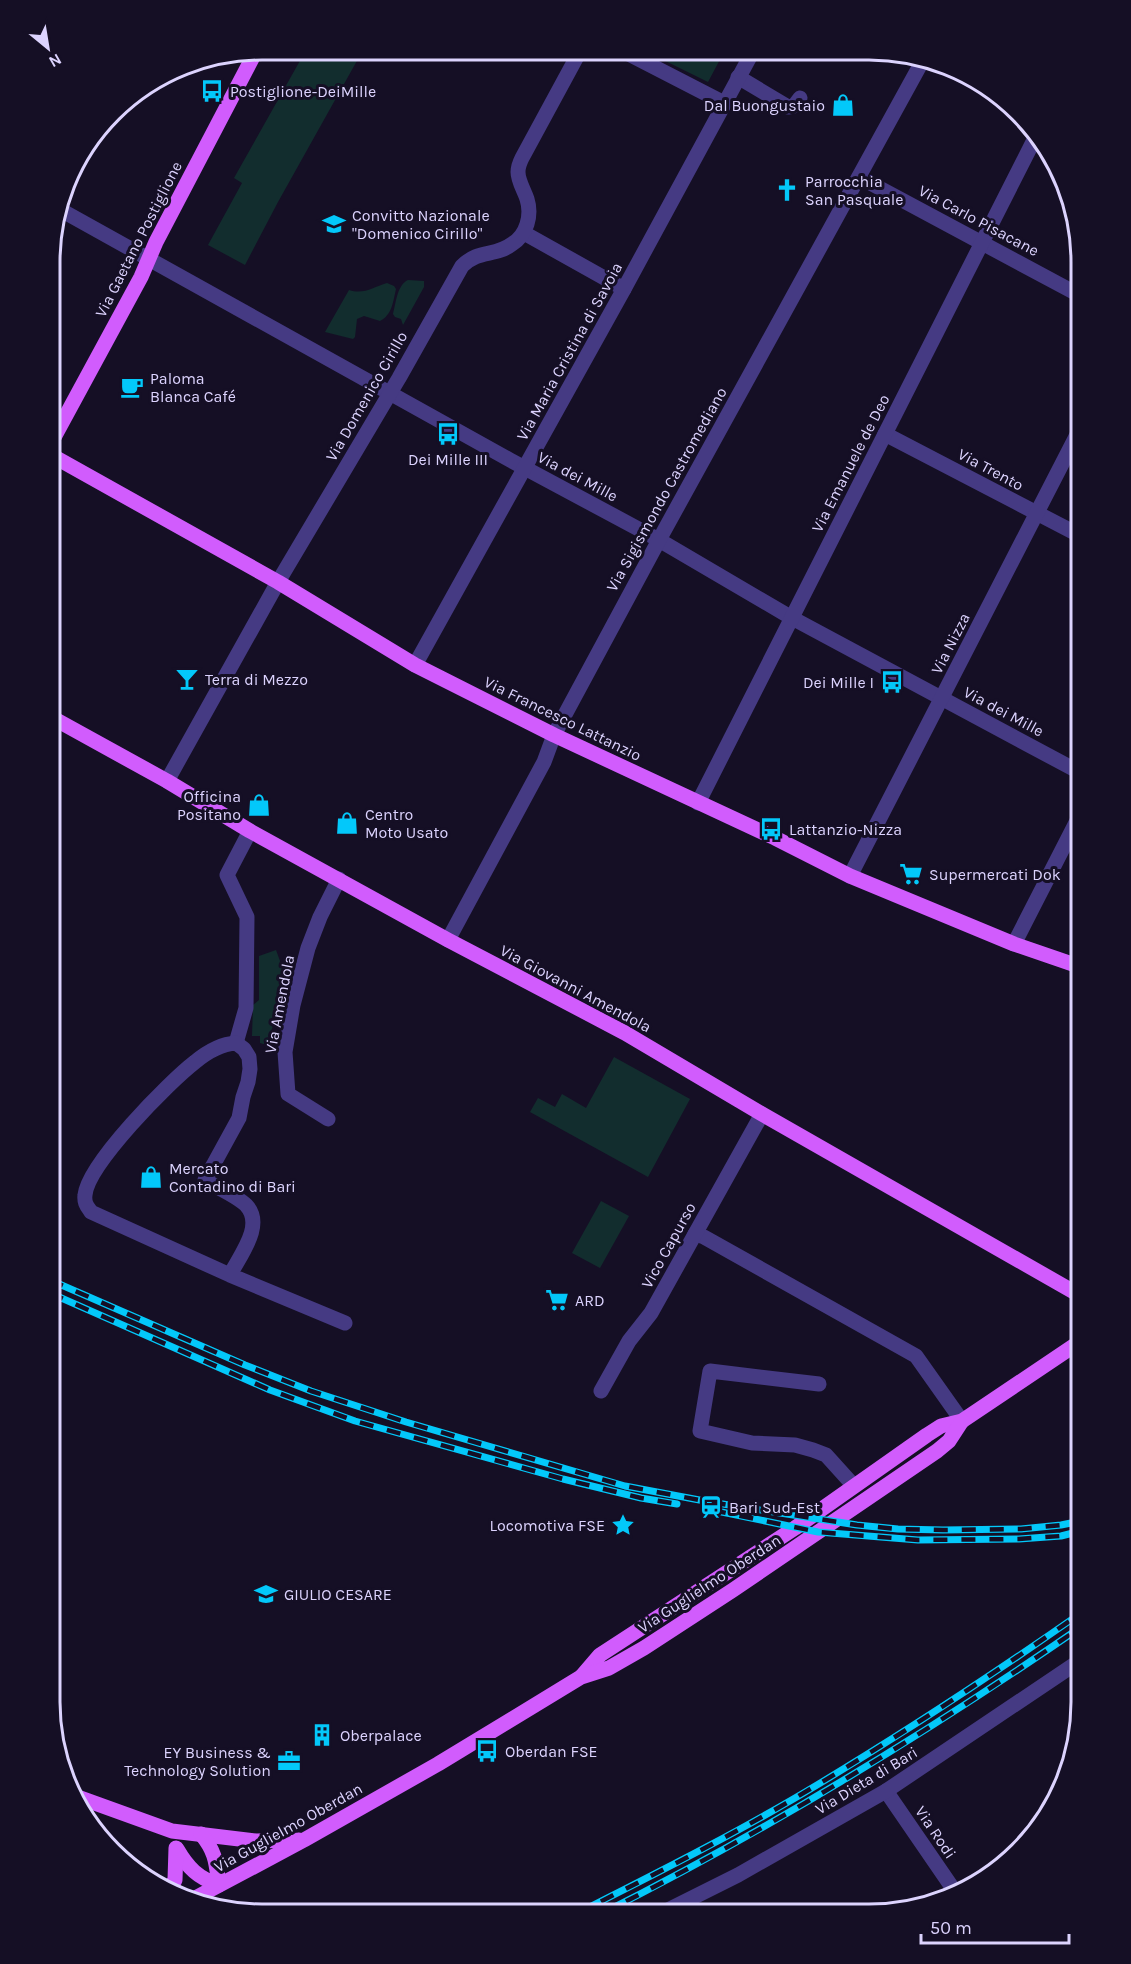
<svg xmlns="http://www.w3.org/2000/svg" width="1131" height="1964" viewBox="0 0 1131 1964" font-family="Karla,sans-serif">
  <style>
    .green { fill: #122d2e }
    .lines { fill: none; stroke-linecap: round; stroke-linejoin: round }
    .minor { stroke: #453a83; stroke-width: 15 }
    .major { stroke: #d15cfd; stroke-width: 15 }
    .rail-casing { stroke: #03c8fa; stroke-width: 7 }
    .rail { stroke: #150f25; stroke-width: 4.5; stroke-dasharray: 14; stroke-linecap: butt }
    .labels { text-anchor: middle; stroke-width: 6; stroke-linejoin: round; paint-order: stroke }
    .poi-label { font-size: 16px; fill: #dcd3fe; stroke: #150f25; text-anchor: start }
    .street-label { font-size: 16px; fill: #dcd3fe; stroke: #150f25 }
    .rim { fill: none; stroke: #dcd3fe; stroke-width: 3 }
  </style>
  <rect width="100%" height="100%" fill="#150f25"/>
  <g class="green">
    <path d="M306,50H363L278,202L245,265L208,245L242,183L234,178Z"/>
    <path d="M647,52H724L708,82Z"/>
    <path d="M408,280L424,281V287L403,325L401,319L395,317L393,314C396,303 397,285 408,280Z"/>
    <path d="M387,283L394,286L396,289C393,302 392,315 380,321L364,316L357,319L355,337L353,339L325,332L349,290C364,295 373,287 387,283Z"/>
    <path d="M276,950L287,980L267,1045L260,1043V1036H252L253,1005L259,1000V956Z"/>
    <path d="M614,1057L690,1099L648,1177L530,1112L538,1098L555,1107L562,1094L586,1108Z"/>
    <path d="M601,1201L629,1216L600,1268L572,1253Z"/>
  </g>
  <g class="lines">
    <g class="minor">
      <path d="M625,52L724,103"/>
      <path d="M738,77L788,107L794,106L800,98"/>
      <path d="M859,177L1081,296"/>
      <path d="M59,209L510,460L659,540L792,618L1081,773"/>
      <path d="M524,233L624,289"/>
      <path d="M885,434L1081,536"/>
      <path d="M415,665L624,289L752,53"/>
      <path d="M167,781L278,582L399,378L462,266C479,249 495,257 512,244C527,235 532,215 527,199C524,190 518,181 518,172C518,168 520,162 522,158L580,51"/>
      <path d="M698,803L1034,140"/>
      <path d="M850,876L1081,427"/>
      <path d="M448,940L544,762L554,735L659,540L923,60"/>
      <path d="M1014,944L1081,813"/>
      <path d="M236,1043L246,1008L247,917L227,875L250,831"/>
      <path d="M328,1119L288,1094L285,1052L293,1005L308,948L320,917L339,879"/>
      <path d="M695,1234L704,1237L916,1356L962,1421"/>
      <path d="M230,1275C240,1255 265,1225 246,1205C237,1196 216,1187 205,1180L239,1118L243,1097L248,1082L250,1069L249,1057L244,1049L236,1043C221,1044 207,1052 195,1062C169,1082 88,1164 85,1195C84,1203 87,1206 91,1212L230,1275L345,1323"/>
      <path d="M819,1384L710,1371L700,1431L752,1443L795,1445L813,1450L826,1455L854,1486"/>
      <path d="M601,1391L629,1341L651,1313L762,1114"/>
      <path d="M886,1791L956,1893"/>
      <path d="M660,1914L738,1875L886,1791L1081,1660"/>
    </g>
    <g class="major">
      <path d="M51,443L141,277L156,242L256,51"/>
      <path d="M51,455L278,582L415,665L554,735L775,838L850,876L1014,944L1081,967"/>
      <path d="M51,717L167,781L250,831L448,940L625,1033L762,1114L1081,1296"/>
      <path d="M582,1676L600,1655L795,1528L927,1435L941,1426L962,1421L1081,1341"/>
      <path d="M75,1796L172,1831L256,1841L299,1840"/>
      <path d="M177,1849C188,1868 198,1878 219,1885C216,1863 216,1852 201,1834"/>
      <path d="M171,1886L175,1880L176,1848"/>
      <path d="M197,1897L304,1840L438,1764L581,1677L609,1668L644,1648L733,1590L937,1451L949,1441L962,1421"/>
    </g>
    <g class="rail-casing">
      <g id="rail">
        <path d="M50,1280L245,1365L311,1391L406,1422L625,1486L710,1502L857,1525L898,1529L943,1530L1021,1529L1061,1525L1081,1521"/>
        <path d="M50,1293L270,1390L355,1421L563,1479L641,1498L677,1504"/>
        <path d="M712,1510L818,1532L918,1540L1019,1539L1061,1536L1081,1531"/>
        <path d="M576,1914C657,1873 739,1832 817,1785C907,1731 995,1673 1081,1613"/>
        <path d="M601,1914C768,1830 927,1733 1081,1627"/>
      </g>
    </g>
    <use href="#rail" class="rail"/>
  </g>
  <defs>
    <g id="bus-bare" transform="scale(1.8)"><path d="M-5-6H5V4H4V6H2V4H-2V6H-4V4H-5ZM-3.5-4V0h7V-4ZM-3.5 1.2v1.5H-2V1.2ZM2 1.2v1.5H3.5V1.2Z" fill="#03c8fa" stroke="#150f25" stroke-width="2.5" paint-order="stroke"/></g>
    <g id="shop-bare" transform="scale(1.8)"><path d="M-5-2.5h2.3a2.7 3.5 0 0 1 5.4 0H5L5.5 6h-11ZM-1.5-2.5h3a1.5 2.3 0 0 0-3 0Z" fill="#03c8fa" stroke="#150f25" stroke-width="2.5" paint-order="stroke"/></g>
    <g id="church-bare" transform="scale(1.8)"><path d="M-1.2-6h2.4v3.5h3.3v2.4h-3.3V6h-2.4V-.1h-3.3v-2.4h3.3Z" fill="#03c8fa" stroke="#150f25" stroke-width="2.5" paint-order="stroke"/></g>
    <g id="school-bare" transform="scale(1.8)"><path d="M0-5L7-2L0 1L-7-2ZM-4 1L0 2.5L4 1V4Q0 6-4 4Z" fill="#03c8fa" stroke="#150f25" stroke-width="2.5" paint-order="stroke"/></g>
    <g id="cafe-bare" transform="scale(1.8)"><path d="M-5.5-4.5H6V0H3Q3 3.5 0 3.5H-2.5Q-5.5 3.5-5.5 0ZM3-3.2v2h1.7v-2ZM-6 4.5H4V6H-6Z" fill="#03c8fa" stroke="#150f25" stroke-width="2.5" paint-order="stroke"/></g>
    <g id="bar-bare" transform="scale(1.8)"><path d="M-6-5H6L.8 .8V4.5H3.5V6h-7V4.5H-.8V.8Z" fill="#03c8fa" stroke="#150f25" stroke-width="2.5" paint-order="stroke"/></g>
    <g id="supermarket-bare" transform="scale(1.8)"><path d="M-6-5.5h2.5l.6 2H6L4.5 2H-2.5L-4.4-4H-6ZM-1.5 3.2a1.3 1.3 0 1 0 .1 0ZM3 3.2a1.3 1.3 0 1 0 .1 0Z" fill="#03c8fa" stroke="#150f25" stroke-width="2.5" paint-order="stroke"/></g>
    <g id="station-bare" transform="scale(1.8)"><path d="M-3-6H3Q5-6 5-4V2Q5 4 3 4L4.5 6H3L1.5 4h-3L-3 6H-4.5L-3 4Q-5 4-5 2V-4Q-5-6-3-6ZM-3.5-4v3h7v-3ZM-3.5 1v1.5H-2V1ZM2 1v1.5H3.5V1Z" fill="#03c8fa" stroke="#150f25" stroke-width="2.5" paint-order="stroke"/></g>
    <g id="sight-bare" transform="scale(1.8)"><path d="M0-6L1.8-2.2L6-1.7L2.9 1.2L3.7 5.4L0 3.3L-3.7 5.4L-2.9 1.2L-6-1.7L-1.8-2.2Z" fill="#03c8fa" stroke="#150f25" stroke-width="2.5" paint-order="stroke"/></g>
    <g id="building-bare" transform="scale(1.8)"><path d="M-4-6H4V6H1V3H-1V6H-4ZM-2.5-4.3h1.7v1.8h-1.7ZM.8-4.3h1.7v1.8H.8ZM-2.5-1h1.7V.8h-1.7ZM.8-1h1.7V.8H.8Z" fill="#03c8fa" stroke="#150f25" stroke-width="2.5" paint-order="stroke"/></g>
    <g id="office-bare" transform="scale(1.8)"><path d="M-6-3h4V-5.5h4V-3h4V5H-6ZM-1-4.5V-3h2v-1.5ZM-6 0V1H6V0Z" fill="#03c8fa" stroke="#150f25" stroke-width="2.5" paint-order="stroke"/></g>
  </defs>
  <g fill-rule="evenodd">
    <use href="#bus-bare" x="212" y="91"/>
    <use href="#shop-bare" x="843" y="105"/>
    <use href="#church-bare" x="787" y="190"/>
    <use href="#school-bare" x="334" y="224"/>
    <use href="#cafe-bare" x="132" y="387"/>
    <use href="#bus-bare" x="448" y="434"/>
    <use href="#bar-bare" x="187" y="679"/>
    <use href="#bus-bare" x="892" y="682"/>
    <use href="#shop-bare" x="259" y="805"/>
    <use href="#shop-bare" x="347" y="823"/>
    <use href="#bus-bare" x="771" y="829"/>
    <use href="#supermarket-bare" x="911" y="874"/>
    <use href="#shop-bare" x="151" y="1177"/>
    <use href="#supermarket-bare" x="557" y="1300"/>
    <use href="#station-bare" x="711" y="1507"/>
    <use href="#sight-bare" x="623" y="1525"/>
    <use href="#school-bare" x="266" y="1594"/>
    <use href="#building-bare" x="322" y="1735"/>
    <use href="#bus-bare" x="487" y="1751"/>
    <use href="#office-bare" x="289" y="1761"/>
  </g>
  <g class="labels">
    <g class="poi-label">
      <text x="230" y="97">Postiglione-DeiMille</text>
      <text x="825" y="111" text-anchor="end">Dal Buongustaio</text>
      <text x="805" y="187">Parrocchia<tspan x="805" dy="18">San Pasquale</tspan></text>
      <text x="352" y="221">Convitto Nazionale<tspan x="352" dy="18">"Domenico Cirillo"</tspan></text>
      <text x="150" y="384">Paloma<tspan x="150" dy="18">Blanca Café</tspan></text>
      <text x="448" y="465" text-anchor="middle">Dei Mille III</text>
      <text x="205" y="685">Terra di Mezzo</text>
      <text x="874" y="688" text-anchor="end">Dei Mille I</text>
      <text x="241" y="802" text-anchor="end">Officina<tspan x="241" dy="18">Positano</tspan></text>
      <text x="365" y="820">Centro<tspan x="365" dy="18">Moto Usato</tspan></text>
      <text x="789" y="835">Lattanzio-Nizza</text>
      <text x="929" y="880">Supermercati Dok</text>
      <text x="169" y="1174">Mercato<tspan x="169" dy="18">Contadino di Bari</tspan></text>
      <text x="575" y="1306">ARD</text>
      <text x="729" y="1513">Bari Sud-Est</text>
      <text x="605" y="1531" text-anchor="end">Locomotiva FSE</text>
      <text x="284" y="1600">GIULIO CESARE</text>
      <text x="340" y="1741">Oberpalace</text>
      <text x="505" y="1757">Oberdan FSE</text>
      <text x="271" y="1758" text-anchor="end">EY Business &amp;<tspan x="271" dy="18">Technology Solution</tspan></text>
    </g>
    <g class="street-label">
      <text transform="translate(979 220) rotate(28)" y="6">Via Carlo Pisacane</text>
      <text transform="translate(138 239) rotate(-63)" y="6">Via Gaetano Postiglione</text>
      <text transform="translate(569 351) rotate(-61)" y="6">Via Maria Cristina di Savoia</text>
      <text transform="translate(366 396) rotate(-60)" y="6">Via Domenico Cirillo</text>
      <text transform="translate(850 463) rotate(-63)" y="6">Via Emanuele de Deo</text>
      <text transform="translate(991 469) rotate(28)" y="6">Via Trento</text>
      <text transform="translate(578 476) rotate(28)" y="6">Via dei Mille</text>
      <text transform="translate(666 489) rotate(-61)" y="6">Via Sigismondo Castromediano</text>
      <text transform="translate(950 643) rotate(-63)" y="6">Via Nizza</text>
      <text transform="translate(1004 711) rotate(28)" y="6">Via dei Mille</text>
      <text transform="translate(563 718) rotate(26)" y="6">Via Francesco Lattanzio</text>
      <text transform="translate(576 988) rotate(28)" y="6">Via Giovanni Amendola</text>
      <text transform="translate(279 1004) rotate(-79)" y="6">Via Amendola</text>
      <text transform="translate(668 1245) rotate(-61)" y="6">Vico Capurso</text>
      <text transform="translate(709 1583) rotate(-33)" y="6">Via Guglielmo Oberdan</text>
      <text transform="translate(866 1780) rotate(-31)" y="6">Via Dieta di Bari</text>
      <text transform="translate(288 1827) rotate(-29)" y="6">Via Guglielmo Oberdan</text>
      <text transform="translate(936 1832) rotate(56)" y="6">Via Rodi</text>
    </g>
  </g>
  <path d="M0 0H1131V1964H0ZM262 60H869A202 202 0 0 1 1071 262V1702A202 202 0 0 1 869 1904H262A202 202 0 0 1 60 1702V262A202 202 0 0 1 262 60Z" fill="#150f25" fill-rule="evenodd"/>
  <path class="rim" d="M262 60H869A202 202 0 0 1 1071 262V1702A202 202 0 0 1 869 1904H262A202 202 0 0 1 60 1702V262A202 202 0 0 1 262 60Z"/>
  <g transform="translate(48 48) rotate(150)" stroke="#150f25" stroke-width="4.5" paint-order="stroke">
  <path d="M0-4.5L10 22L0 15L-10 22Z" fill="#dcd3fe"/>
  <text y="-9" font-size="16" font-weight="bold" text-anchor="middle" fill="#dcd3fe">N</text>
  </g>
  <path d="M921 1934v9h148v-9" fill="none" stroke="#dcd3fe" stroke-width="3"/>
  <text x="930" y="1934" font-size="18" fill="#dcd3fe" stroke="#150f25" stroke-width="4.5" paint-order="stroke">50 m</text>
</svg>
